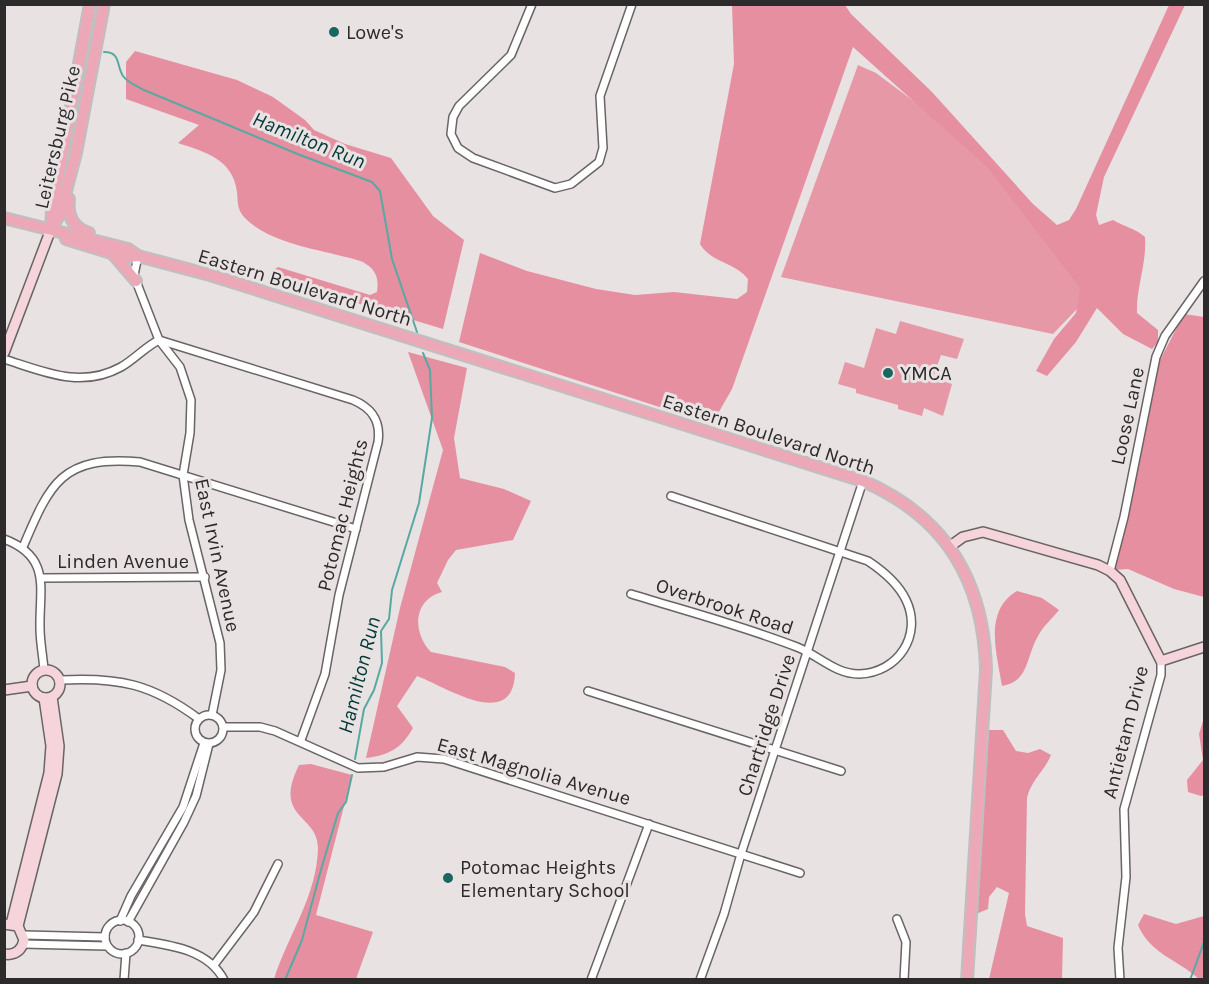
<svg xmlns="http://www.w3.org/2000/svg" width="1209" height="984" viewBox="0 0 1209 984" font-family="Karla,sans-serif">
  <style>
    .green { fill: #e698a7 }
    .forest { fill: #e68fa1 }
    .lines { fill: none; stroke-linecap: round; stroke-linejoin: round }
    .stream { stroke: #57a9a2; stroke-width: 2 }
    .street-casing { stroke: #696465; stroke-width: 10 }
    .secondary-casing { stroke: #696465; stroke-width: 12 }
    .primary-casing { stroke: #c0bfbf; stroke-width: 14 }
    .street { stroke: #fff; stroke-width: 7 }
    .secondary { stroke: #f6d4dc; stroke-width: 9 }
    .primary { stroke: #eda8b8; stroke-width: 10 }
    .poi-dot { fill: #1a6661; stroke: #e8e2e3; stroke-width: 2 }
    .labels { text-anchor: middle; stroke-width: 6; stroke-linejoin: round; paint-order: stroke }
    .poi-label { font-size: 20px; fill: #2d2a2b; stroke: #e8e2e3; text-anchor: start }
    .street-label { font-size: 20px; fill: #2d2a2b; stroke: #e8e2e3 }
    .water-label { font-size: 21px; font-style: italic; fill: #003835; stroke: #e8e2e3 }
  </style>
  <rect width="100%" height="100%" fill="#e8e2e3"/>
  <g class="green">
    <path d="M858,65L876,73L975,147L1103,282L1053,334L781,277Z"/>
    <path d="M900,321L964,339L957,359L941,355L933,378L952,384L943,416L924,408L922,416L898,409V405L856,393V389L838,384L845,362L864,368L876,328L896,334Z"/>
  </g>
  <g class="forest">
    <path d="M732,5H845L851,14L932,92L1033,204L1057,225L1069,220L1076,209L1169,5H1185L1104,177L1096,215L1099,225L1113,220C1124,227 1135,228 1145,237C1147,263 1136,288 1137,313L1158,330V342L1152,349L1123,334L1097,308L1076,342L1047,376L1036,371L1054,339L1076,313L1080,288L987,167L853,47L732,389L712,424L459,342L480,253L527,271L596,289L635,295L674,292L737,299L747,292L748,279C735,262 711,263 700,244L734,64Z"/>
    <path d="M135,51L237,80L273,97L305,120L314,130L345,144L391,158L433,216L464,240L443,329L277,279L272,271L278,267L370,295L377,292C379,277 376,270 363,262C328,250 271,246 244,217C237,209 238,202 237,192C233,159 205,152 178,143L199,125L126,99V62Z"/>
    <path d="M1184,314L1204,317V597L1174,589L1128,569L1115,570L1159,362Z"/>
    <path d="M408,352L467,368L454,438L460,478L504,489L531,501L513,540L456,550L448,560L437,583L442,592C413,600 412,632 431,652L505,667L515,673C513,732 446,687 417,676L397,706L413,728C401,749 389,755 366,758L400,608L443,450Z"/>
    <path d="M1017,591L1042,598L1059,610C1052,619 1043,626 1038,636C1026,657 1029,682 1002,686C997,654 983,611 1017,591Z"/>
    <path d="M1204,718V795L1201,796L1188,792L1187,780L1203,760L1199,734Z"/>
    <path d="M989,730H1003L1016,751L1028,753L1040,749L1051,755C1044,772 1031,780 1027,798L1025,914L1027,926L1063,938L1062,979H989L1009,893L997,887L989,897L988,909L976,914L974,892Z"/>
    <path d="M311,764L352,775L316,915L373,932L356,979H274C288,935 317,896 318,848C318,814 272,819 299,765Z"/>
    <path d="M1144,914L1176,924L1204,916V979H1199C1177,959 1150,954 1138,925Z"/>
  </g>
  <g class="lines">
    <g class="stream">
      <path d="M104,52C121,52 116,65 123,76C128,83 137,86 144,90L300,155L372,182L380,191L392,259L417,332"/>
      <path d="M355,759L364,709L374,690L382,663L381,631L389,619L392,590L419,503L432,418L430,370L423,353"/>
      <path d="M285,980L302,940L322,866L338,813L346,802L352,775"/>
      <path d="M1190,980L1204,942"/>
    </g>
    <g class="street-casing">
      <g id="street">
        <path d="M532,4L511,55L459,106L453,117L451,134L458,148L473,158L555,188L571,184L599,162L603,148L600,96L632,4"/>
        <path d="M138,256L134,275L136,281L159,340L180,367L191,400L190,433L183,475L189,520L220,643L221,670L212,715"/>
        <path d="M159,340L353,400C372,408 381,421 378,442L339,595L325,674L301,740"/>
        <path d="M4,359C45,372 81,389 121,367C135,359 145,347 159,340"/>
        <path d="M4,539C52,557 39,589 40,628C40,642 43,656 44,670"/>
        <path d="M23,547C50,483 62,455 140,462L356,529"/>
        <path d="M1110,571L1124,517L1156,357L1165,336L1204,281"/>
        <path d="M42,578L205,577"/>
        <path d="M631,594C686,611 743,626 797,647C818,655 835,674 859,674C898,673 923,635 906,600C898,583 883,571 868,561L671,496"/>
        <path d="M61,680C119,677 152,684 199,719"/>
        <path d="M588,691L841,771"/>
        <circle cx="209" cy="729" r="14"/>
        <path d="M224,727H260L275,731L358,768L384,767L417,757L444,759L800,873"/>
        <path d="M897,919L906,942L904,980"/>
        <circle cx="122" cy="937" r="17"/>
        <path d="M120,921L131,896L183,807L204,743"/>
        <path d="M128,922L184,822L196,796L209,744"/>
        <path d="M24,935L105,937"/>
        <path d="M138,940C169,945 208,949 224,980"/>
        <path d="M23,944L107,946"/>
        <path d="M214,965L254,912L278,864"/>
        <path d="M124,980L126,953"/>
        <path d="M591,980L649,824"/>
        <path d="M700,980L724,914L741,854L863,481"/>
        <path d="M1120,980L1118,948L1126,877L1124,809L1161,675V661"/>
      </g>
    </g>
    <g class="secondary-casing">
      <g id="secondary">
        <path d="M4,353L51,229"/>
        <path d="M949,547L963,537L983,532L1098,565L1110,571L1120,580L1161,661L1204,647"/>
        <circle cx="46" cy="684" r="14"/>
        <path d="M4,690L32,686"/>
        <path d="M4,924L18,926L24,940C22,950 15,956 4,954"/>
        <path d="M11,924L49,773L51,746L44,698"/>
        <path d="M18,926L57,774L59,746L52,697"/>
      </g>
    </g>
    <g class="primary-casing">
      <g id="primary">
        <path d="M69,199C67,215 72,228 89,233"/>
        <path d="M4,218L128,249L138,256L210,275L863,481C946,517 984,581 986,670L967,980"/>
        <path d="M51,229L60,214L76,153L104,4"/>
        <path d="M51,229L52,210L90,4"/>
        <path d="M66,239L124,257L138,256"/>
        <path d="M112,253L136,281"/>
      </g>
    </g>
    <use href="#street" class="street"/>
    <use href="#secondary" class="secondary"/>
    <use href="#primary" class="primary"/>
  </g>
  <g class="poi-dot">
    <circle cx="334" cy="32" r="6"/>
    <circle cx="888" cy="373" r="6"/>
    <circle cx="448" cy="878" r="6"/>
  </g>
  <g class="labels">
    <g class="poi-label">
      <text x="346" y="39">Lowe's</text>
      <text x="900" y="380">YMCA</text>
      <text x="460" y="874">Potomac Heights<tspan x="460" dy="23">Elementary School</tspan></text>
    </g>
    <g class="street-label">
      <text transform="translate(57 137) rotate(-77)" y="7">Leitersburg Pike</text>
      <text transform="translate(305 287) rotate(17)" y="7">Eastern Boulevard North</text>
      <text transform="translate(1127 416) rotate(-78)" y="7">Loose Lane</text>
      <text transform="translate(769 434) rotate(18)" y="7">Eastern Boulevard North</text>
      <text transform="translate(342 515) rotate(-76)" y="7">Potomac Heights</text>
      <text transform="translate(218 555) rotate(78)" y="7">East Irvin Avenue</text>
      <text x="123" y="568">Linden Avenue</text>
      <text transform="translate(725 606) rotate(18)" y="7">Overbrook Road</text>
      <text transform="translate(766 725) rotate(-72)" y="7">Chartridge Drive</text>
      <text transform="translate(1125 732) rotate(-76)" y="7">Antietam Drive</text>
      <text transform="translate(534 771) rotate(16)" y="7">East Magnolia Avenue</text>
    </g>
    <g class="water-label">
      <text transform="translate(309 140) rotate(22)" y="7">Hamilton Run</text>
      <text transform="translate(359 675) rotate(-76)" y="7">Hamilton Run</text>
    </g>
  </g>
  <rect width="1209" height="984" fill="none" stroke="#2d2a2b" stroke-width="12"/>
</svg>
